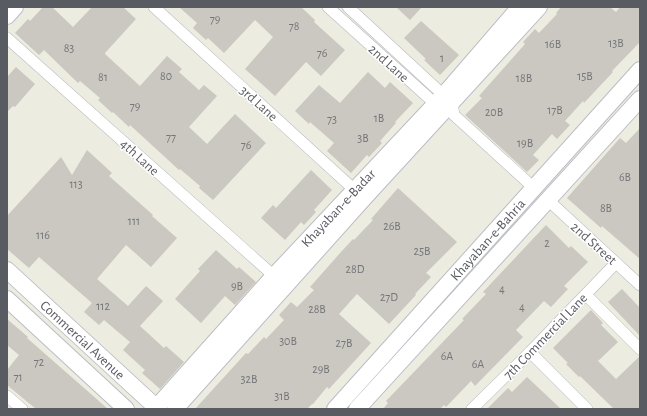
<svg xmlns="http://www.w3.org/2000/svg" width="647" height="416" viewBox="0 0 647 416" font-family="'Alegreya Sans',sans-serif">
  <style>
    .building { fill: #cac8c0 }
    .lines { fill: none; stroke-linecap: round; stroke-linejoin: round }
    .street-casing { stroke: #b8bac0; stroke-width: 12 }
    .secondary-casing { stroke: #bbbdc5; stroke-width: 18 }
    .street { stroke: #fff; stroke-width: 11 }
    .secondary { stroke: #fff; stroke-width: 16 }
    .labels { text-anchor: middle; stroke-width: 3; stroke-linejoin: round; paint-order: stroke }
    .number-label { font-size: 12px; fill: #75767a }
    .street-label { font-size: 14px; fill: #595b62; stroke: #fff }
  </style>
  <rect width="100%" height="100%" fill="#edece0"/>
  <g class="building">
    <path d="M43,7H52L73,27L92,7H123L136,19L105,53V54L140,86L167,56L182,69L179,72L199,90L204,85L217,96L189,127L207,144L235,114L266,143L213,200L199,188L200,186L180,169L179,170L130,125L129,127L113,112L112,113L98,100L100,98L80,81L78,83L44,50L39,55L15,33L28,19L30,21Z"/>
    <path d="M179,7H301L315,20L314,22L345,50L321,76L306,62L275,96L245,69L273,37L255,20L224,53L208,38L206,40L193,28L197,23Z"/>
    <path d="M396,7H422L410,20Z"/>
    <path d="M561,7H610L616,12L620,7H640V42L612,71L613,72L584,103L583,101L565,121L570,125L557,139L552,134L533,155L539,160L527,172L465,115L482,98L479,96L525,44L523,42L535,29L539,33L557,14L556,13Z"/>
    <path d="M421,21L459,55L440,75L424,60L426,59L404,38Z"/>
    <path d="M16,67L35,84L15,107L13,106L7,112V77Z"/>
    <path d="M368,72L385,88L390,82L413,103L395,122L396,123L380,141L382,143L369,157L367,155L351,173L327,151L334,143L310,122L309,124L295,111L319,85L340,103Z"/>
    <path d="M640,128V259L602,226L601,228L567,198L620,138L626,143Z"/>
    <path d="M87,150L112,173L109,176L153,215L152,216L177,238L151,267L126,245L97,279L128,306L146,286L163,301L140,326L164,348L166,346L184,362L160,389L142,373L145,370L123,350L130,342L104,320L99,325L84,312L92,303L39,257L29,268L7,249V216L61,157L72,175Z"/>
    <path d="M311,170L332,190L314,210L316,212L304,225L301,222L285,240L261,218L273,205L276,208Z"/>
    <path d="M398,188L457,242L426,273L431,277L415,294L416,295L389,324L357,294L339,314L371,343L329,389L327,387L313,404H312L307,409H195L246,353L248,354L264,337L266,339L284,320L279,315L291,302L297,307L314,290L310,287L341,252L353,239L354,240L373,220L371,219Z"/>
    <path d="M546,225L569,248L571,246L588,262L564,286L568,289L551,307L544,301L516,330L523,337L475,386L471,381L446,407L444,405L440,409H383L388,403L386,401L464,320L462,319L486,294L483,292Z"/>
    <path d="M216,250L237,269L239,267L256,282L235,305L225,296L201,323L175,299L200,271L198,269Z"/>
    <path d="M622,289L640,308V336L608,302Z"/>
    <path d="M591,310L603,323L601,325L618,342L598,361L616,379L640,356V409H614L580,376L579,377L566,364L568,363L553,348Z"/>
    <path d="M7,319L28,337L27,338L108,409H36L7,385V370L19,355L7,345Z"/>
    <path d="M527,377L561,409H487L508,388L512,392Z"/>
  </g>
  <g class="lines">
    <g class="street-casing">
      <g id="street">
        <path d="M154,7L359,194"/>
        <path d="M328,7L441,109"/>
        <path d="M348,7L452,103L454,115L534,188"/>
        <path d="M7,38L274,276"/>
        <path d="M548,200L640,285"/>
        <path d="M586,295L640,349"/>
        <path d="M530,352L587,409"/>
        <path d="M7,396L22,409"/>
        <path d="M472,409L530,352L616,263"/>
      </g>
    </g>
    <g class="secondary-casing">
      <g id="secondary">
        <path d="M7,16L15,7"/>
        <path id="s1" d="M7,270L158,409"/>
        <path d="M7,299L126,409"/>
        <path id="s2" d="M155,409L274,276L443,96L520,7"/>
        <path d="M175,409L364,198L539,7"/>
        <path id="s3" d="M335,409L640,70"/>
        <path d="M357,409L640,99"/>
      </g>
    </g>
    <use href="#street" class="street"/>
    <use href="#secondary" class="secondary"/>
  </g>
  <g class="labels">
    <g class="number-label">
      <text x="215" y="23">79</text>
      <text x="294" y="30">78</text>
      <text x="616" y="47">13B</text>
      <text x="553" y="48">16B</text>
      <text x="69" y="52">83</text>
      <text x="322" y="57">76</text>
      <text x="442" y="62">1</text>
      <text x="166" y="80">80</text>
      <text x="585" y="80">15B</text>
      <text x="103" y="81">81</text>
      <text x="524" y="82">18B</text>
      <text x="135" y="110">79</text>
      <text x="555" y="114">17B</text>
      <text x="494" y="116">20B</text>
      <text x="379" y="122">1B</text>
      <text x="332" y="123">73</text>
      <text x="171" y="141">77</text>
      <text x="363" y="142">3B</text>
      <text x="525" y="147">19B</text>
      <text x="246" y="149">76</text>
      <text x="625" y="181">6B</text>
      <text x="76" y="188">113</text>
      <text x="606" y="212">8B</text>
      <text x="134" y="225">111</text>
      <text x="392" y="230">26B</text>
      <text x="43" y="239">116</text>
      <text x="547" y="247">2</text>
      <text x="422" y="255">25B</text>
      <text x="355" y="273">28D</text>
      <text x="237" y="290">9B</text>
      <text x="502" y="293">4</text>
      <text x="389" y="301">27D</text>
      <text x="103" y="310">112</text>
      <text x="522" y="311">4</text>
      <text x="317" y="313">28B</text>
      <text x="288" y="345">30B</text>
      <text x="344" y="347">27B</text>
      <text x="447" y="360">6A</text>
      <text x="39" y="366">72</text>
      <text x="478" y="368">6A</text>
      <text x="321" y="373">29B</text>
      <text x="18" y="381">71</text>
      <text x="249" y="383">32B</text>
      <text x="282" y="400">31B</text>
    </g>
    <g class="street-label">
      <text transform="translate(389 63) rotate(42)" y="5">2nd Lane</text>
      <text transform="translate(259 103) rotate(42)" y="5">3rd Lane</text>
      <text transform="translate(140 157) rotate(42)" y="5">4th Lane</text>
      <text dy="5" stroke="none"><textPath href="#s2" startOffset="272">Khayaban-e-Badar</textPath></text>
      <text dy="5" stroke="none"><textPath href="#s3" startOffset="228">Khayaban-e-Bahria</textPath></text>
      <text transform="translate(594 243) rotate(42)" y="5">2nd Street</text>
      <text transform="translate(545 336) rotate(-46)" y="5">7th Commercial Lane</text>
      <text dy="5" stroke="none"><textPath href="#s1" startOffset="103">Commercial Avenue</textPath></text>
    </g>
  </g>
  <rect width="647" height="416" fill="none" stroke="#595b62" stroke-width="16"/>
</svg>
